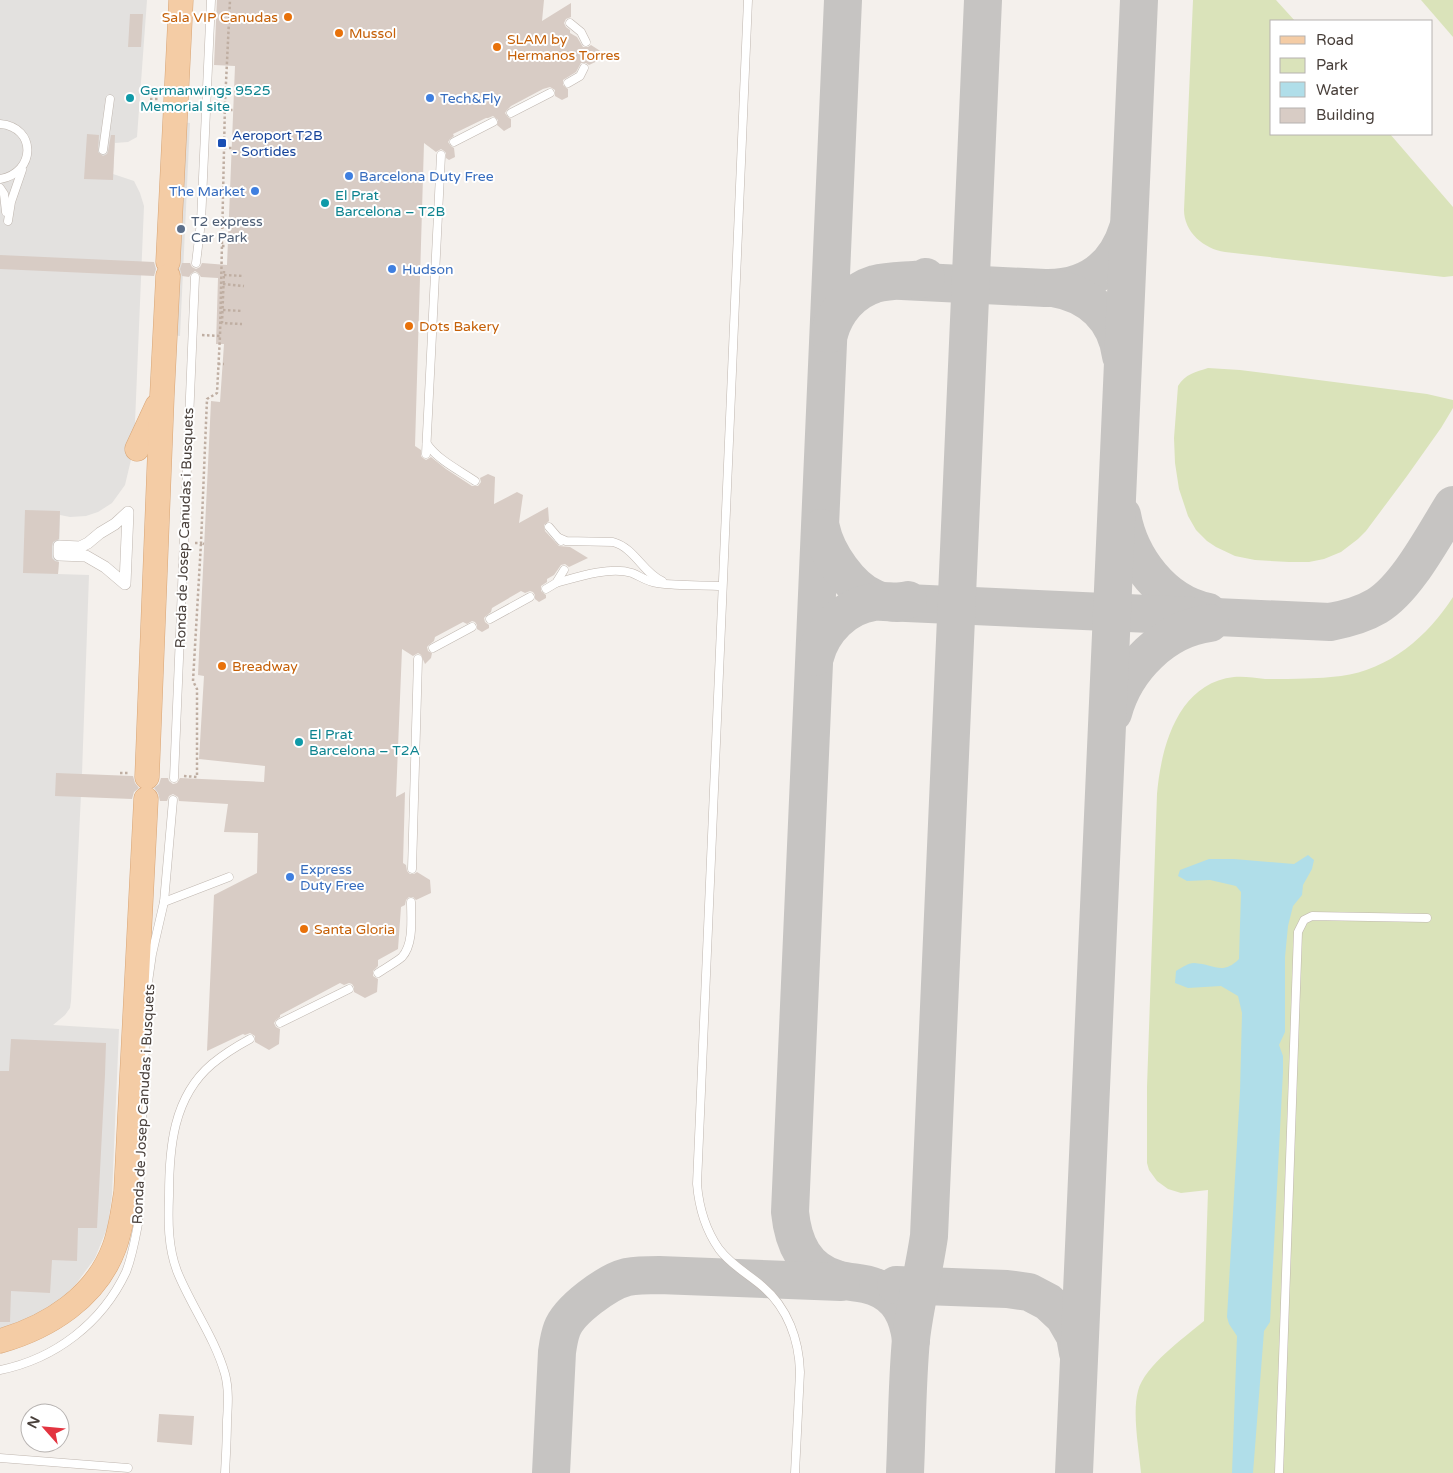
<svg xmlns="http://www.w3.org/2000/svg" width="1453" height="1473" viewBox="0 0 1453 1473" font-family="'Varela Round',sans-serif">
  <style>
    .green { fill: #dae3ba }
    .parking { fill: #e3e1df }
    .water { fill: #b0dee9 }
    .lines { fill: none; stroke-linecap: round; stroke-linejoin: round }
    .taxiway { stroke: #c6c4c2; stroke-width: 38 }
    .building { fill: #d8ccc5 }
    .service-casing { stroke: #bfb6af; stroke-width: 9 }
    .pedestrian-casing { stroke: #bfb6af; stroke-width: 12 }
    .primary-casing { stroke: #d8a576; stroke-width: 25 }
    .path { stroke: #bfaea2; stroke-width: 2.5; stroke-dasharray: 2.5 2.5; stroke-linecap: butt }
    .service { stroke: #fff; stroke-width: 8 }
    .pedestrian { stroke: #fff; stroke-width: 11 }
    .primary { stroke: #f4cca5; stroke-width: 24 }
    .food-dot { fill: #e8710a; stroke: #fff; stroke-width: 2 }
    .culture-dot { fill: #0f9aa8; stroke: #fff; stroke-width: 2 }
    .shop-dot { fill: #3f7fe0; stroke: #fff; stroke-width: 2 }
    .transit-dot { fill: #1a4fb4; stroke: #fff; stroke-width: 2 }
    .service-dot { fill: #5c6f8a; stroke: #fff; stroke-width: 2 }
    .labels { text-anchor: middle; stroke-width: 4; stroke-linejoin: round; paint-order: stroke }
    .food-label { font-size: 14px; fill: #c56008; stroke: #fff; text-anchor: start }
    .culture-label { font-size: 14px; fill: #0d838f; stroke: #fff; text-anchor: start }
    .shop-label { font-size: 14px; fill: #366cbe; stroke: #fff; text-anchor: start }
    .transit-label { font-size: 14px; fill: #164399; stroke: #fff; text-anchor: start }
    .service-label { font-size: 14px; fill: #4e5e75; stroke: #fff; text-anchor: start }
    .street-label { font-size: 14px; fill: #483f3a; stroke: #fff }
  </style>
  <rect width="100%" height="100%" fill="#f4f0ec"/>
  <g class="green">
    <path d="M1193,0H1276L1295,21H1272V134H1390L1453,207V276L1444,277L1225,252C1204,249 1184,232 1184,210Z"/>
    <path d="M1421,0H1453V37Z"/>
    <path d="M1208,368L1240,370L1427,394L1453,400V408L1441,428L1407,476L1366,531L1358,539L1341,552L1324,559L1309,562H1289L1255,560L1235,556L1216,547L1207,541L1196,530L1188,516L1179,489L1175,463L1174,438L1178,386C1185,374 1196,372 1208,368Z"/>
    <path d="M1453,597V1473H1141C1139,1450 1132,1413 1138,1391C1145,1365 1184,1338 1204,1321L1208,1190L1181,1193L1168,1189L1157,1181L1149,1170L1147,1163V1087L1157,794C1161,747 1178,683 1234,677C1244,676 1255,678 1265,679C1290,679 1316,679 1341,676C1389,670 1428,636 1453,597Z"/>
  </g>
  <g class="parking">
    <path d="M0,0H147L137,137L128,142L115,143L113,174L134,181L140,193L144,206L134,447L125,485L112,503L98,512L86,516L70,517L60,515L59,555L58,574L89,575L82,774L71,1001L70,1008L65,1015L53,1025L119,1029L112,1195L108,1226L95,1258L76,1284L52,1307L32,1318L0,1329Z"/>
    <path d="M182,122L190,123L180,336L172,335Z"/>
  </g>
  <path class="water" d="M1308,855L1314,860L1312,869L1303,885L1302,895L1293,906L1288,926L1285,957V1032L1279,1045L1283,1056V1072L1270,1322L1264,1331L1253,1473H1232L1237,1336L1229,1324L1227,1317L1240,1091L1242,1013L1238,996L1221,986L1188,988L1175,983L1176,971C1181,968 1188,963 1194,963C1214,964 1222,976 1239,959L1241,892L1236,886L1210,880L1187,881L1178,876L1180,870L1209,859H1234L1294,864Z"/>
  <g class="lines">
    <g class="taxiway">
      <path d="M843,0L790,1212C793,1243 805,1270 837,1279C849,1283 863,1282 875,1287C899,1296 908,1316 911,1340"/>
      <path d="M902,281L1045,288C1087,289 1116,267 1128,228"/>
      <path d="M1053,288C1090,294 1116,318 1121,356"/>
      <path d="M829,334C835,311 852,291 875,284C890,280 906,281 922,279L926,277"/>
      <path d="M1122,515C1130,559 1163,603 1208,612"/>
      <path d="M821,528C826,553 850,588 874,598C881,602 889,602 897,603"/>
      <path d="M884,602L1330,622C1346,619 1362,615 1377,606C1407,588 1434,535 1453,505"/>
      <path d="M815,657C822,630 845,606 874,602C885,600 897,603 908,600"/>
      <path d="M1113,713C1125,668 1164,629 1210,623"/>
      <path d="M896,1285L1007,1289L1029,1292L1048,1302L1064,1317L1075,1336L1078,1353"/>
      <path d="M551,1473L557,1352C558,1345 559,1337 562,1329C569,1310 607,1282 627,1277C638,1275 648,1275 659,1275L841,1282"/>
      <path d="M905,1473C907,1428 907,1383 911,1339C915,1304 924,1271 929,1236L983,0"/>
      <path d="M1074,1473L1139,0"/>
    </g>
  </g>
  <g class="building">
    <path d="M217,0H544L542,21L571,3V17L566,19L564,23L566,27L570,30V33L577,37L583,47H588L591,45L608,56L589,65L586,63H581L576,72L563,80V85L568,89V97L562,100L555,96V90L550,87L543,89L511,106L507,110L505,113L508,117L511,119V127L504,131L497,125L498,120L493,116L488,118H486L453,134L454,136L450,139L448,142L451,146L454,148L455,157L449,160L446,158V153L444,151L441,149L436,152L424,143L415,446L421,450V456L423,458L426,460L431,457L446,469L472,486H478L481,482L480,478L488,474L495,477L494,504L517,492L523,495L519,523L548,507L549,521L544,525L545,531L559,546L570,547L588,558L569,567L565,564L561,565L554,575L547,579V582L541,586V591L546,595V598L539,602L535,599V595L533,592L530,591L525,593L521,591L492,608L491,612L486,616L484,618L485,622L489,625V628L482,632L477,629V625L475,622L472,621L467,624L463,622L435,637L434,641L429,645L427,647L428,651L432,653L431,658L425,664L421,655L418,653L413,656L402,649L396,797L405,792L403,863L406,865L407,871L410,874H414L417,872L430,880L431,893L416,900L413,897H409L406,900L405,905L401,907L398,949L378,960V966L373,971V976L378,979L377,992L365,998L354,992V987L352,984L349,983L344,985L340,983L280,1015V1017L276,1020L274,1023L276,1027L280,1029L279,1044L269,1050L255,1042V1036L250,1033L245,1035L243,1034L207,1051L214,895L257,873L258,833L224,832L228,804L179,801L178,797L173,794L169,796L167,801H160L158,793L154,788L159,784L161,778H168L169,781L173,784L177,783L180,778L264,782L265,766L199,759L204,676L198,675L211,401L220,402L224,344H216L218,278L201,277L198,273L195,271L191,274L189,277L182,276L180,269L182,263H190L192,267L196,269L200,267L202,263L227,265L235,66L214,65Z"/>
    <path d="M130,14H143L141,47H128Z"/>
    <path d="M87,134L99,135L98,152L103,156L107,154L108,151L111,135H115L113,180L84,179Z"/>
    <path d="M0,255L154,262L156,269L154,276L0,269Z"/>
    <path d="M25,510L60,511L59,539L53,542L52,546V558L55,561L59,562L58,574L23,573Z"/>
    <path d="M56,773L133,776L135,783L139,788L134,792L132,799L55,796Z"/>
    <path d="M11,1039L106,1043L105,1075L97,1228H78L77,1261L52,1260L50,1293L11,1291L10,1322H0V1071H9Z"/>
    <path d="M159,1414L194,1416L192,1445L157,1442Z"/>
  </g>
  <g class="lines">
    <g class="service-casing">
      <g id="service">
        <path d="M748,0L697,1184C699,1208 705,1229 719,1249C731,1265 748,1274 762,1286C788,1308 799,1340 800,1372L795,1473"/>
        <path d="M570,23L581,32L586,42"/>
        <path d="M568,83L580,76L584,68"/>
        <path d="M511,113L550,93"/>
        <path d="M0,124C37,127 36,173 0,179"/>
        <path d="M454,142L493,122"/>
        <path d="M103,150L110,99"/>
        <path d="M0,188L4,194L6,212"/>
        <path d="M8,221L11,202L22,170"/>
        <path d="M196,263L201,222L211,0"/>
        <path d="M427,444C438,460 459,470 475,481"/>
        <path d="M426,454L441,155"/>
        <path d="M549,527L561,541"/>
        <path d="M559,538L566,541L613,542C635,548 643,573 662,581"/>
        <path d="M556,583C577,577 610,566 632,573C640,576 647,582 657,583C678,586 700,585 722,586"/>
        <path d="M546,589L556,583L564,570"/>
        <path d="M490,619L530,597"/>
        <path d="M433,648L472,627"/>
        <path d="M174,778L195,277"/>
        <path d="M412,869L418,659"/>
        <path d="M164,902L229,877"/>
        <path d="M378,973C385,968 395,963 402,957C414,944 411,918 411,902"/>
        <path d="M148,982L152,954L164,902L173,800"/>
        <path d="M280,1023L349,989"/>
        <path d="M0,1370C55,1359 102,1323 126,1272C132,1257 135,1240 138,1224L146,1021"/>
        <path d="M0,1458L128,1468"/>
        <path d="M225,1473C226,1455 227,1438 227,1420C228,1405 229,1389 225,1374C215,1338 191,1306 177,1271C168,1247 168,1222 169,1196C169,1148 173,1097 212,1064C224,1054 237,1046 250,1039"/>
        <path d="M1279,1473L1298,932L1304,920L1312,916L1427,918"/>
      </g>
    </g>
    <g class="pedestrian-casing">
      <path id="pedestrian" d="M128,512L125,584L105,567L86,556L59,555V546L80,547L88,543L100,533L115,524Z"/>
    </g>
    <g class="primary-casing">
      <g id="primary">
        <path d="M168,262L181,0"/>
        <path d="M137,449L157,406"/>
        <path d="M147,777L162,396L168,276"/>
        <path d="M0,1341C49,1327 96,1297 114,1248C121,1230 123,1210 126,1192L146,799"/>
      </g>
    </g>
    <g class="path">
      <path d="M150,99H159"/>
      <path d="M225,110H233"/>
      <path d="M224,148H232"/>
      <path d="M222,246H227"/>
      <path d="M224,271L222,323L242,324"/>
      <path d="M224,275L244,276"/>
      <path d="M223,284L244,286"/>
      <path d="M223,310L243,311"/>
      <path d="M202,335L220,336L225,103L230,0"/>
      <path d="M218,364H224"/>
      <path d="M195,543H201L207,399L217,393L220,336"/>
      <path d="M120,773H128"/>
      <path d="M184,776L197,777V689L193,681L201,543L204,544"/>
    </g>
    <use href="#service" class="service"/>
    <use href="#pedestrian" class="pedestrian"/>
    <use href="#primary" class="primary"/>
  </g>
  <g class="food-dot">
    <circle cx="288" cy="17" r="5"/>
    <circle cx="339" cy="33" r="5"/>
    <circle cx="497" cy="47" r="5"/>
    <circle cx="409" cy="326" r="5"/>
    <circle cx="222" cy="666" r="5"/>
    <circle cx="304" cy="929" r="5"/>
  </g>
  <g class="culture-dot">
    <circle cx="130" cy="98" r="5"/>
    <circle cx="325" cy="203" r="5"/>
    <circle cx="299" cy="742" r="5"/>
  </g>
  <g class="shop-dot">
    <circle cx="430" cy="98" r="5"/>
    <circle cx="349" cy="176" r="5"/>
    <circle cx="255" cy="191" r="5"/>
    <circle cx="392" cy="269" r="5"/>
    <circle cx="290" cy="877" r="5"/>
  </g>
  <rect class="transit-dot" x="217" y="138" width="10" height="10" rx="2.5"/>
  <circle class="service-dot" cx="181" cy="229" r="5"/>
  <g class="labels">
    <g class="food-label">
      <text x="278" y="22" text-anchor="end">Sala VIP Canudas</text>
      <text x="349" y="38">Mussol</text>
      <text x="507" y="44">SLAM by<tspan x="507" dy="16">Hermanos Torres</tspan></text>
      <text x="419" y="331">Dots Bakery</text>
      <text x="232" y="671">Breadway</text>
      <text x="314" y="934">Santa Gloria</text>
    </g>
    <g class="culture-label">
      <text x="140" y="95">Germanwings 9525<tspan x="140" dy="16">Memorial site</tspan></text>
      <text x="335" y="200">El Prat<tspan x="335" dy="16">Barcelona – T2B</tspan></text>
      <text x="309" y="739">El Prat<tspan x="309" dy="16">Barcelona – T2A</tspan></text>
    </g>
    <g class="shop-label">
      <text x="440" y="103">Tech&amp;Fly</text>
      <text x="359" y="181">Barcelona Duty Free</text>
      <text x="245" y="196" text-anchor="end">The Market</text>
      <text x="402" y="274">Hudson</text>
      <text x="300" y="874">Express<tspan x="300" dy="16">Duty Free</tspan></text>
    </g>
    <g class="transit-label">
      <text x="232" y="140">Aeroport T2B<tspan x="232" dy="16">- Sortides</tspan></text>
    </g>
    <g class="service-label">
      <text x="191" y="226">T2 express<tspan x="191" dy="16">Car Park</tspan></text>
    </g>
    <g class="street-label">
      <text transform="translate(184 528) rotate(-88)" y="5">Ronda de Josep Canudas i Busquets</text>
      <text transform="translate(143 1104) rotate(-87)" y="5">Ronda de Josep Canudas i Busquets</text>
    </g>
  </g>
  <rect x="1270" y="20" width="162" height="115" fill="#ffffff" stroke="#b6b2b0"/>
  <rect x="1280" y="36" width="25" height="8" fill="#f4cca5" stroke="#b6b2b0"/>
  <text x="1316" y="45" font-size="15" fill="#483f3a">Road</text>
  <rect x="1280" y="58" width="25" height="15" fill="#dae3ba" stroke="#b6b2b0"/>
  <text x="1316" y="70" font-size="15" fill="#483f3a">Park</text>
  <rect x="1280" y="82" width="25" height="15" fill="#b0dee9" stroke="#b6b2b0"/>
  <text x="1316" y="95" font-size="15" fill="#483f3a">Water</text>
  <rect x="1280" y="108" width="25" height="15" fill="#d8ccc5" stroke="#b6b2b0"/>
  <text x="1316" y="120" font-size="15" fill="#483f3a">Building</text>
  <g transform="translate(45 1428) rotate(297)"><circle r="24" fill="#ffffff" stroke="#b6b2b0"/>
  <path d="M0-4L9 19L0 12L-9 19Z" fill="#e33440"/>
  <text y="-8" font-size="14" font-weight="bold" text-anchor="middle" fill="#483f3a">N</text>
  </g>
</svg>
